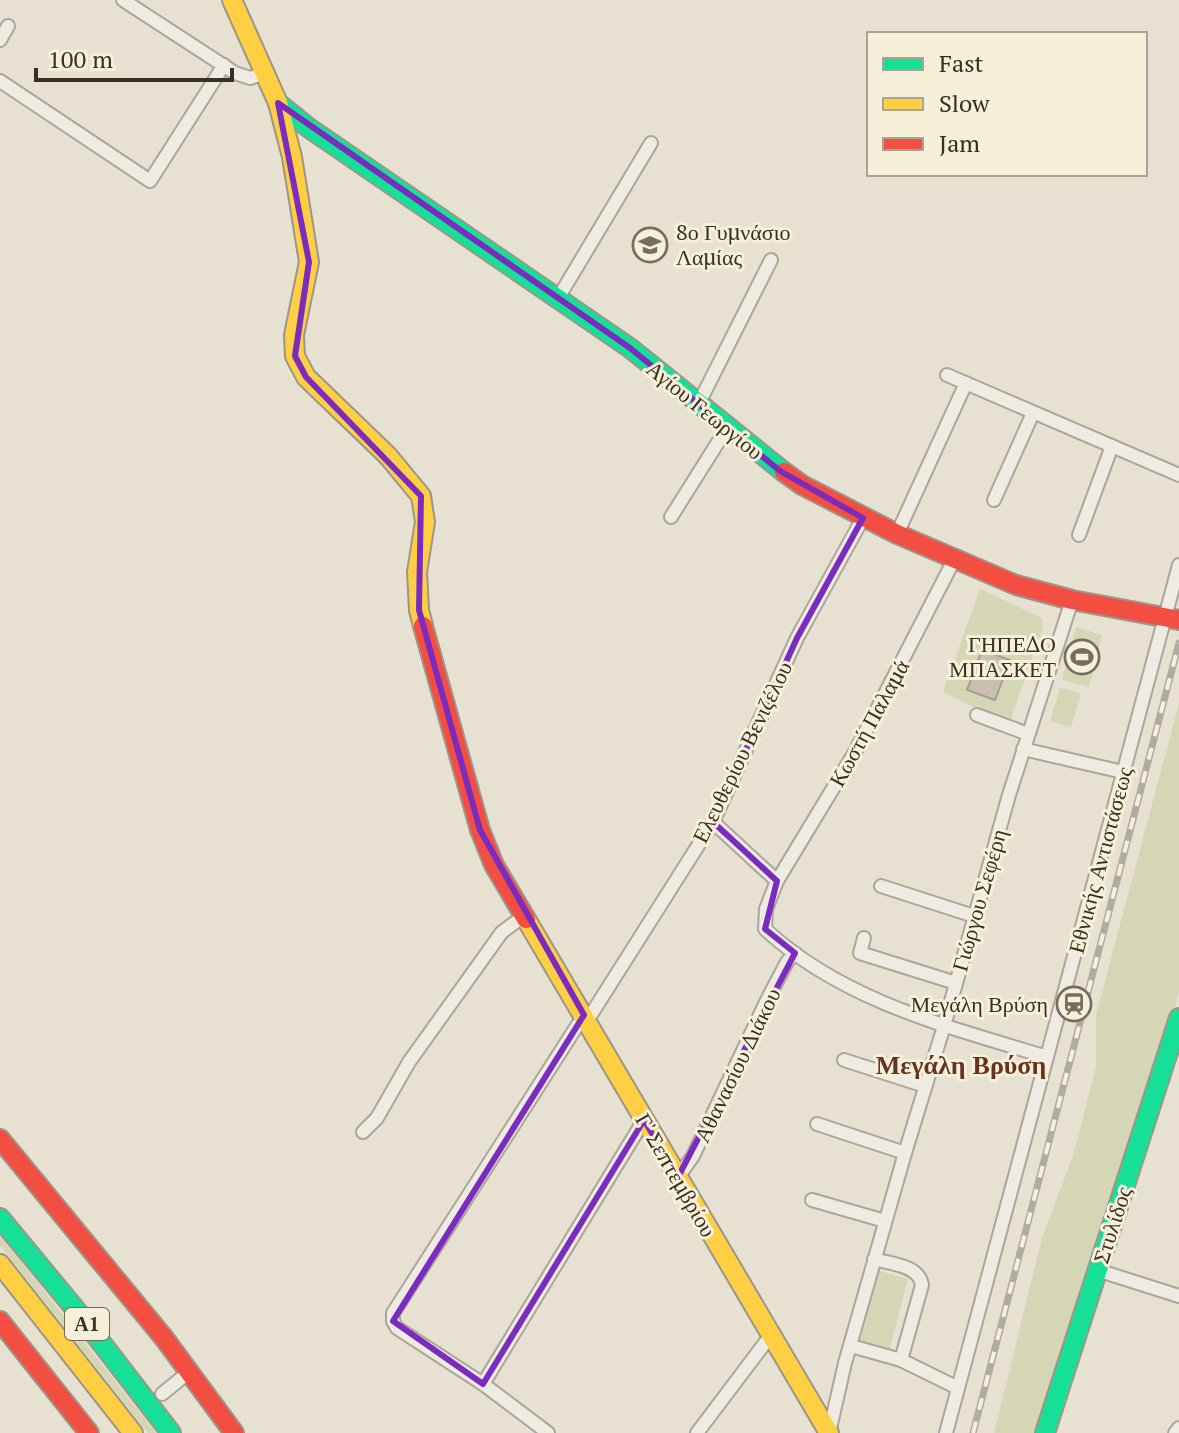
<svg xmlns="http://www.w3.org/2000/svg" width="1179" height="1433" viewBox="0 0 1179 1433" font-family="'PT Serif',serif">
  <style>
    .green { fill: #d4d6b4 }
    .building { fill: #cac0b2; stroke: #a79d90; stroke-width: 2 }
    .lines { fill: none; stroke-linecap: round; stroke-linejoin: round }
    .street-casing { stroke: #aca69a; stroke-width: 16 }
    .fast-casing { stroke: #9c968a; stroke-width: 22 }
    .slow-casing { stroke: #9c968a; stroke-width: 22 }
    .jam-casing { stroke: #9c968a; stroke-width: 22 }
    .street { stroke: #eeebe3; stroke-width: 12 }
    .fast { stroke: #16e098; stroke-width: 18 }
    .slow { stroke: #ffcf43; stroke-width: 18 }
    .jam { stroke: #f24e42; stroke-width: 18 }
    .rail-casing { stroke: #aeaba3; stroke-width: 7 }
    .rail { stroke: #f6efd9; stroke-width: 4; stroke-dasharray: 12; stroke-linecap: butt }
    .marked { fill: none; stroke: #7b2cbf; stroke-width: 6; stroke-linejoin: round }
    .labels { text-anchor: middle; stroke-width: 6; stroke-linejoin: round; paint-order: stroke }
    .shield { fill: #f6efd9; stroke: #736958; stroke-width: 2 }
    .shield-label { font-size: 20px; font-weight: bold; fill: #3b2f21 }
    .poi-label { font-size: 22px; fill: #3b2f21; stroke: #f6efd9; text-anchor: end }
    .street-label { font-size: 22px; fill: #3b2f21; stroke: #f6efd9 }
    .quarter-label { font-size: 26px; font-weight: bold; fill: #673321; stroke: #f6efd9 }
  </style>
  <rect width="100%" height="100%" fill="#e6e1d1"/>
  <g class="green">
    <path d="M980,589L1042,618L1043,628L1009,724L943,692Z"/>
    <path d="M1076,627L1102,635L1089,687L1062,680Z"/>
    <path d="M1060,688L1081,693L1071,727L1050,721Z"/>
    <path d="M1179,703V992L1163,1050L1040,1433H994L1042,1238L1073,1156L1096,1067V1015Z"/>
    <path d="M0,1235L156,1433H148L0,1245Z"/>
    <path d="M879,1271L908,1279L888,1355L858,1347Z"/>
  </g>
  <path class="building" d="M982,650L1010,660L995,700L967,690Z"/>
  <g class="lines">
    <g class="street-casing">
      <g id="street">
        <path d="M123,0L235,73L250,78L263,74"/>
        <path d="M0,40L8,26"/>
        <path d="M0,81L150,181L224,65"/>
        <path d="M557,300L651,143"/>
        <path d="M947,375L1179,475"/>
        <path d="M699,403L771,260"/>
        <path d="M994,500L1033,413"/>
        <path d="M671,517L727,428"/>
        <path d="M897,534L966,383"/>
        <path d="M1079,535L1112,446"/>
        <path d="M977,715L1028,734"/>
        <path d="M1023,749L1123,772"/>
        <path d="M713,822L777,881L766,909L765,929C842,1001 949,1027 1047,1057"/>
        <path d="M777,881L855,752L954,560"/>
        <path d="M881,886L974,916"/>
        <path d="M864,938L860,953L956,983"/>
        <path d="M587,1021L713,822L797,638L863,518"/>
        <path d="M844,1060L925,1086"/>
        <path d="M817,1124L905,1153"/>
        <path d="M363,1132L377,1118L409,1062L502,932L524,916"/>
        <path d="M678,1177L693,1156L767,1000L787,962L795,953"/>
        <path d="M812,1200L885,1221"/>
        <path d="M874,1259C891,1264 919,1265 922,1285L901,1360"/>
        <path d="M1097,1270L1179,1296"/>
        <path d="M851,1346L901,1360L958,1388"/>
        <path d="M483,1384L644,1120"/>
        <path d="M162,1394L189,1372"/>
        <path d="M548,1433L483,1384L397,1328L393,1321V1313L584,1015"/>
        <path d="M697,1433L771,1335"/>
        <path d="M829,1433L845,1363L905,1153L944,1026L1009,795L1072,600"/>
        <path d="M946,1433L1179,565"/>
        <path d="M1175,1433L1179,1428"/>
      </g>
    </g>
    <g class="fast-casing">
      <g id="fast">
        <path d="M278,103L309,128L630,348L784,472"/>
        <path d="M0,1218L76,1310L171,1433"/>
        <path d="M1045,1433L1179,1018"/>
      </g>
    </g>
    <g class="slow-casing">
      <g id="slow">
        <path d="M232,0L278,103L292,157L309,262L294,335L295,356L306,377L388,456L421,496L425,522L417,572L419,610L423,626"/>
        <path d="M526,919L829,1433"/>
        <path d="M0,1264L133,1433"/>
      </g>
    </g>
    <g class="jam-casing">
      <g id="jam">
        <path d="M784,472L802,485L897,534L1016,585L1072,600L1179,620"/>
        <path d="M423,626L480,830L494,865L526,919"/>
        <path d="M0,1139L164,1338L234,1433"/>
        <path d="M0,1321L89,1433"/>
      </g>
    </g>
    <use href="#street" class="street"/>
    <use href="#fast" class="fast"/>
    <use href="#slow" class="slow"/>
    <use href="#jam" class="jam"/>
    <g class="rail-casing">
      <path id="rail" d="M973,1433L1179,643"/>
    </g>
    <use href="#rail" class="rail"/>
  </g>
  <path class="marked" d="M278,103L630,348L780,471L863,518L797,638L713,822L777,881L765,929L795,953L678,1177L644,1120L483,1384L393,1321L584,1015L480,830L419,610L421,496L306,377L295,356L309,262Z"/>
  <defs>
    <g id="school-ring" transform="scale(1.8)"><circle r="9.5" fill="#f6efd9" stroke="#776d5f" stroke-width="1.5"/><path d="M0-5L7-2L0 1L-7-2ZM-4 1L0 2.5L4 1V4Q0 6-4 4Z" fill="#776d5f"/></g>
    <g id="stadium-ring" transform="scale(1.8)"><circle r="9.5" fill="#f6efd9" stroke="#776d5f" stroke-width="1.5"/><path d="M0-5a6.5 5 0 1 0 0 10a6.5 5 0 1 0 0-10ZM-3.5-1.8h7v3.6h-7Z" fill="#776d5f"/></g>
    <g id="station-ring" transform="scale(1.8)"><circle r="9.5" fill="#f6efd9" stroke="#776d5f" stroke-width="1.5"/><path d="M-3-6H3Q5-6 5-4V2Q5 4 3 4L4.5 6H3L1.5 4h-3L-3 6H-4.5L-3 4Q-5 4-5 2V-4Q-5-6-3-6ZM-3.5-4v3h7v-3ZM-3.5 1v1.5H-2V1ZM2 1v1.5H3.5V1Z" fill="#776d5f"/></g>
  </defs>
  <g fill-rule="evenodd">
    <use href="#school-ring" x="650" y="245"/>
    <use href="#stadium-ring" x="1082" y="657"/>
    <use href="#station-ring" x="1074" y="1004"/>
  </g>
  <g class="labels">
    <rect class="shield" x="65" y="1308" width="44" height="32" rx="6"/>
    <g class="shield-label">
      <text x="87" y="1331">Α1</text>
    </g>
    <g class="poi-label">
      <text x="676" y="240" text-anchor="start">8ο Γυμνάσιο<tspan x="676" dy="25">Λαμίας</tspan></text>
      <text x="1056" y="652">ΓΗΠΕΔΟ<tspan x="1056" dy="25">ΜΠΑΣΚΕΤ</tspan></text>
      <text x="1048" y="1012">Μεγάλη Βρύση</text>
    </g>
    <g class="street-label">
      <text transform="translate(705 410) rotate(39)" y="8">Αγίου Γεωργίου</text>
      <text transform="translate(869 723) rotate(-61)" y="8">Κωστή Παλαμά</text>
      <text transform="translate(742 752) rotate(-64)" y="8">Ελευθερίου Βενιζέλου</text>
      <text transform="translate(1100 860) rotate(-75)" y="8">Εθνικής Αντιστάσεως</text>
      <text transform="translate(979 900) rotate(-74)" y="8">Γιώργου Σεφέρη</text>
      <text transform="translate(737 1065) rotate(-64)" y="8">Αθανασίου Διάκου</text>
      <text transform="translate(676 1175) rotate(60)" y="8">Γ' Σεπτεμβρίου</text>
      <text transform="translate(1112 1225) rotate(-72)" y="8">Στυλίδος</text>
    </g>
    <g class="quarter-label">
      <text x="961" y="1074">Μεγάλη Βρύση</text>
    </g>
  </g>
  <rect x="867" y="32" width="280" height="144" fill="#f6efd9" stroke="#aba28f" stroke-width="2"/>
  <rect x="883" y="58" width="40" height="12" fill="#16e098" stroke="#aba28f" stroke-width="2"/>
  <text x="939" y="72" font-size="24" fill="#3b2f21">Fast</text>
  <rect x="883" y="98" width="40" height="12" fill="#ffcf43" stroke="#aba28f" stroke-width="2"/>
  <text x="939" y="112" font-size="24" fill="#3b2f21">Slow</text>
  <rect x="883" y="138" width="40" height="12" fill="#f24e42" stroke="#aba28f" stroke-width="2"/>
  <text x="939" y="152" font-size="24" fill="#3b2f21">Jam</text>
  <path d="M36 68v12h196v-12" fill="none" stroke="#3b2f21" stroke-width="4"/>
  <text x="48" y="68" font-size="24" fill="#3b2f21" stroke="#f6efd9" stroke-width="6" paint-order="stroke">100 m</text>
</svg>
